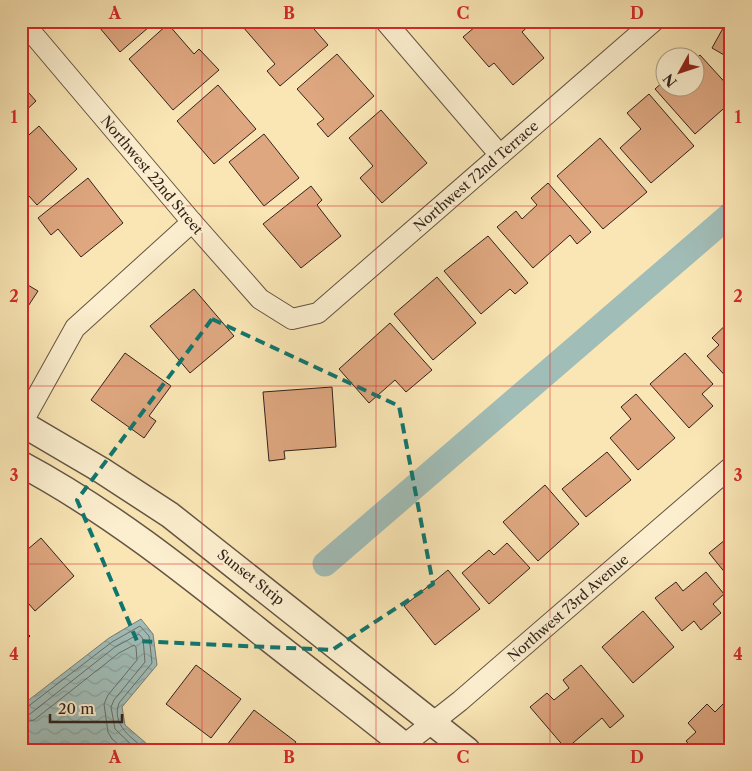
<svg xmlns="http://www.w3.org/2000/svg" width="752" height="771" viewBox="0 0 752 771" font-family="'Libre Caslon Text',serif">
  <style>
    .water { fill: url(#water-waves); stroke: #757f79 }
    .lines { fill: none; stroke-linecap: round; stroke-linejoin: round }
    .shore { stroke: #6a706a; stroke-width: 1 }
    .canal { stroke: #a1bdb7; stroke-width: 25 }
    .building { fill: #dea780; stroke: #32231d }
    .minor-casing { stroke: #645443; stroke-width: 22 }
    .tertiary-casing { stroke: #645443; stroke-width: 28 }
    .minor { stroke: #fcefcf; stroke-width: 20 }
    .tertiary { stroke: #fcefcf; stroke-width: 25 }
    .marked { fill: none; stroke: #0f766e; stroke-width: 4; stroke-dasharray: 10 6; stroke-linejoin: round }
    .grid { fill: none; stroke: #d62828; stroke-width: 1; stroke-opacity: 0.55 }
    .labels { text-anchor: middle; stroke-width: 4; stroke-linejoin: round; paint-order: stroke }
    .street-label { font-size: 14px; fill: #32231d; stroke: #fcefcf }
    .neatline { fill: none; stroke: #d62828; stroke-width: 2 }
    .grid-label { font-size: 16px; text-anchor: middle; font-weight: bold; fill: #d62828 }
  </style>
  <defs>
    <pattern id="water-waves" width="16" height="10" patternUnits="userSpaceOnUse" patternTransform="scale(1.25)"><rect width="16" height="10" fill="#a1bdb7"/><path d="M0 5q4-4 8 0t8 0" fill="none" stroke="#8ba29d"/></pattern>
  </defs>
  <rect width="100%" height="100%" fill="#fae6b5"/>
  <filter id="stains"><feTurbulence type="fractalNoise" baseFrequency=".004" numOctaves="4"/><feColorMatrix values="0 0 0 0 .2 0 0 0 0 .09 0 0 0 0 .02 0 0 0 .5 -.17"/></filter>
  <radialGradient id="worn" r=".72"><stop offset=".6" stop-color="#630" stop-opacity="0"/><stop offset="1" stop-color="#630" stop-opacity=".3"/></radialGradient>
  <path class="water" d="M141,619L153,634L157,665L122,707L125,725L154,750H21V706L109,638Z"/>
  <g class="lines">
    <g class="shore">
      <path d="M21,710L26,708L112,642L140,626L149,636L152,663L119,703C111,725 132,738 146,750"/>
      <path d="M21,716L30,714L115,647L139,634L143,639L145,662L114,700L111,707L115,729L137,750"/>
      <path d="M21,723L34,720L119,653L134,645L136,647L137,660L108,695L104,704L108,732L112,739L125,750"/>
    </g>
    <path class="canal" d="M325,564L731,214"/>
  </g>
  <g class="building">
    <path d="M94,21H156L120,52Z"/>
    <path d="M250,21H307L328,45L280,86L267,71L275,64L243,27Z"/>
    <path d="M482,21H534L522,32L544,58L513,85L494,63L489,67L463,37Z"/>
    <path d="M727,21H731V59L712,48Z"/>
    <path d="M168,24L194,54L199,49L219,70L173,110L129,59Z"/>
    <path d="M337,54L374,96L328,137L317,124L324,119L297,89Z"/>
    <path d="M700,55L731,89V102L695,134L655,89L664,81V88H694V60Z"/>
    <path d="M21,84L36,101L21,115Z"/>
    <path d="M218,85L256,129L214,164L177,121Z"/>
    <path d="M649,94L694,146L651,183L620,148L641,129L627,113Z"/>
    <path d="M381,110L427,163L382,203L360,178L373,166L349,138Z"/>
    <path d="M39,126L77,169L37,205L21,187V142Z"/>
    <path d="M264,134L299,178L264,206L229,162Z"/>
    <path d="M600,138L647,192L603,229L557,176Z"/>
    <path d="M88,178L123,223L81,257L58,229L51,235L38,218Z"/>
    <path d="M548,183L591,232L577,244L570,235L533,268L497,227L516,211L522,219L537,205L531,198Z"/>
    <path d="M311,186L322,200L317,205L341,236L301,268L263,224Z"/>
    <path d="M488,236L528,283L515,294L510,289L481,314L444,271Z"/>
    <path d="M437,277L476,323L433,360L394,314Z"/>
    <path d="M21,281L38,291L21,317Z"/>
    <path d="M194,289L234,336L190,373L150,326Z"/>
    <path d="M730,321H731V382L707,356L719,345L712,338Z"/>
    <path d="M390,323L432,370L406,392L395,380L369,403L339,369Z"/>
    <path d="M125,353L171,386L149,416L156,421L144,438L91,400Z"/>
    <path d="M685,353L713,384L702,394L713,406L689,428L650,384Z"/>
    <path d="M332,387L336,447L284,451L285,459L269,461L263,392Z"/>
    <path d="M636,394L675,438L638,470L610,438L631,419L621,407Z"/>
    <path d="M607,452L631,480L586,517L562,489Z"/>
    <path d="M545,485L579,524L538,561L503,522Z"/>
    <path d="M731,535V580L709,553Z"/>
    <path d="M41,538L74,576L35,611L21,595V555Z"/>
    <path d="M507,543L530,568L489,604L462,573L489,550L494,555Z"/>
    <path d="M448,570L480,609L435,645L404,606Z"/>
    <path d="M706,572L724,594L713,604L721,613L701,630L694,621L682,631L655,598L676,582L683,591Z"/>
    <path d="M643,611L674,647L633,683L602,647Z"/>
    <path d="M21,628L30,636L21,646Z"/>
    <path d="M196,665L241,699L211,738L166,704Z"/>
    <path d="M581,665L624,716L610,728L602,718L566,749L530,707L547,693L554,700L569,688L563,680Z"/>
    <path d="M726,701L731,705V738L726,743L731,750H694L686,741L696,732L688,723L707,704L715,712Z"/>
    <path d="M254,710L296,742L290,750H223Z"/>
  </g>
  <g class="lines">
    <g class="minor-casing">
      <g id="minor">
        <path d="M22,21L192,222L260,299L292,319L318,313L654,21"/>
        <path d="M385,21L500,155"/>
        <path d="M21,425L75,328L192,222"/>
        <path d="M404,745L460,701L731,467"/>
      </g>
    </g>
    <g class="tertiary-casing">
      <g id="tertiary">
        <path d="M21,423L101,470L170,515L467,750"/>
        <path d="M21,464C111,512 190,576 269,639C316,676 363,712 410,750"/>
      </g>
    </g>
    <use href="#minor" class="minor"/>
    <use href="#tertiary" class="tertiary"/>
  </g>
  <path class="marked" d="M212,319L399,406L433,584L332,650L137,641L77,500Z"/>
  <path class="grid" d="M202,21V750M376,21V750M550,21V750M21,206H731M21,386H731M21,564H731"/>
  <g class="labels">
    <g class="street-label">
      <text transform="translate(152 175) rotate(50)" y="5">Northwest 22nd Street</text>
      <text transform="translate(476 176) rotate(-41)" y="5">Northwest 72nd Terrace</text>
      <text transform="translate(251 577) rotate(38)" y="5">Sunset Strip</text>
      <text transform="translate(568 608) rotate(-41)" y="5">Northwest 73rd Avenue</text>
    </g>
  </g>
  <rect width="752" height="771" fill="none" stroke="#fae6b5" stroke-width="55"/>
  <g transform="translate(680 72) rotate(230)"><circle r="24" fill="#fcefcf" stroke="#ab9d88"/>
  <path d="M0-4L9 19L0 12L-9 19Z" fill="#8f2418"/>
  <text y="-8" font-size="14" font-weight="bold" text-anchor="middle" fill="#32231d">N</text>
  </g>
  <path d="M50 714v8h72v-8" fill="none" stroke="#32231d" stroke-width="2.5"/>
  <text x="58" y="714" font-size="15" fill="#32231d" stroke="#fcefcf" stroke-width="4" paint-order="stroke">20 m</text>
  <rect x="28" y="28" width="696" height="716" class="neatline"/>
  <g class="grid-label">
    <text x="115" y="19">A</text>
    <text x="289" y="19">B</text>
    <text x="463" y="19">C</text>
    <text x="637" y="19">D</text>
    <text x="14" y="123">1</text>
    <text x="738" y="123">1</text>
    <text x="14" y="302">2</text>
    <text x="738" y="302">2</text>
    <text x="14" y="481">3</text>
    <text x="738" y="481">3</text>
    <text x="14" y="660">4</text>
    <text x="738" y="660">4</text>
    <text x="115" y="763">A</text>
    <text x="289" y="763">B</text>
    <text x="463" y="763">C</text>
    <text x="637" y="763">D</text>
  </g>
  <rect width="100%" height="100%" filter="url(#stains)"/>
  <rect width="100%" height="100%" fill="url(#worn)"/>
</svg>
